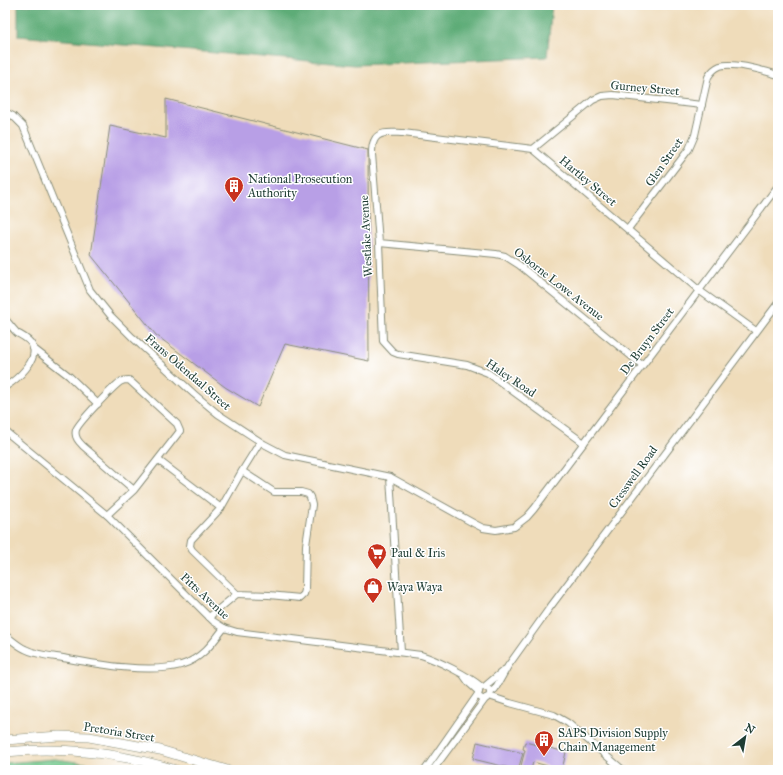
<svg xmlns="http://www.w3.org/2000/svg" width="783" height="775" viewBox="0 0 783 775" font-family="'IM FELL Great Primer',serif">
  <style>
    .green { fill: #72c78b; stroke: #488260 }
    .forest { fill: #5dac77; stroke: #3e7456 }
    .building { fill: #b89fe6 }
    .lines { fill: none; stroke-linecap: round; stroke-linejoin: round }
    .minor-casing { stroke: #878c77; stroke-width: 8 }
    .secondary-casing { stroke: #878c77; stroke-width: 10 }
    .minor { stroke: #fff; stroke-width: 6 }
    .secondary { stroke: #fff; stroke-width: 9 }
    .labels { text-anchor: middle; stroke-width: 3; stroke-linejoin: round; paint-order: stroke }
    .street-label { font-size: 12px; fill: #1f3d34; stroke: #fff }
    .poi-label { font-size: 12px; fill: #1f3d34; stroke: #fff; text-anchor: start }
  </style>
  <rect width="100%" height="100%" fill="#fff"/>
  <filter id="ink" filterUnits="userSpaceOnUse"><feTurbulence type="fractalNoise" baseFrequency=".025" numOctaves="2"/><feDisplacementMap in="SourceGraphic" scale="8" xChannelSelector="R" yChannelSelector="G"/><feConvolveMatrix kernelMatrix="1 2 1 2 8 2 1 2 1" color-interpolation-filters="sRGB"/></filter>
  <filter id="wash" filterUnits="userSpaceOnUse"><feTurbulence type="fractalNoise" baseFrequency=".012" numOctaves="4" result="noise"/><feDisplacementMap in="SourceGraphic" scale="16" xChannelSelector="R" yChannelSelector="G"/><feGaussianBlur stdDeviation="0.9" result="paint"/><feColorMatrix in="noise" values="0 0 0 0 0 0 0 0 0 0 0 0 0 0 0 0 0 1.4 0 .05"/><feComposite in="paint" operator="in"/></filter>
  <g filter="url(#wash)">
    <rect width="100%" height="100%" fill="#efdcba"/>
    <path class="green" d="M55,759L91,764L119,770H5V763Z"/>
    <path class="forest" d="M18,5H552L547,57L355,65L18,36Z"/>
    <g id="blocks">
      <g class="building">
        <path d="M166,99L368,150L369,361L285,344L258,407L225,387L156,335L91,255L110,126L166,138Z"/>
        <path d="M477,742L523,753L518,770L473,759Z"/>
        <path d="M525,742L566,752L562,770L533,762L531,770H520L525,750L523,749Z"/>
      </g>
    </g>
  </g>
  <g filter="url(#ink)">
    <use href="#blocks" fill-opacity="0" stroke="#878c77" stroke-width="1"/>
    <g class="lines">
      <g class="minor-casing">
        <g id="minor">
          <path d="M5,112L13,116L23,126L90,290L110,315L132,337L194,394L218,414L264,444L285,455L390,477L475,524L483,528L496,530L514,527L527,517L534,509L778,186"/>
          <path d="M533,149L593,100L602,96L613,95L702,105"/>
          <path d="M628,229L689,149L695,135L708,77C711,72 715,68 720,66C733,62 765,71 778,75"/>
          <path d="M379,243L496,254L505,256L519,265L642,365"/>
          <path d="M5,319C9,323 13,329 17,333C22,336 29,339 32,345C40,360 16,380 5,387"/>
          <path d="M33,348L69,376L98,404"/>
          <path d="M5,431L107,515L213,621L224,628L237,632L421,655C439,661 467,675 482,687"/>
          <path d="M584,443L488,373L467,365L398,354L393,352L383,341L379,243L372,154C372,150 372,145 374,141C378,130 394,133 403,133L533,149L700,291L756,331"/>
          <path d="M158,460L221,508"/>
          <path d="M242,471L274,492H301L308,494L310,497L312,505L306,545L305,590L304,594L300,598L269,595L237,594L192,550L190,546L191,540L221,508L242,471L260,442"/>
          <path d="M390,477L401,652"/>
          <path d="M107,515L134,490L180,431L177,424L129,380C125,380 123,380 120,382C113,387 78,423 76,430C74,437 79,442 83,446L134,490"/>
          <path d="M209,617L237,594"/>
          <path d="M5,635C11,639 18,646 25,649C36,655 50,656 63,658C96,664 148,674 181,665C201,659 212,644 224,628"/>
          <path d="M464,676L469,683L479,692"/>
          <circle cx="484" cy="693" r="6"/>
          <path d="M484,687L504,670"/>
          <path d="M491,692L495,689L508,666L548,610L778,303"/>
          <path d="M489,696L510,703L554,715L568,723L623,770"/>
          <path d="M425,770L478,694"/>
          <path d="M433,770L486,698"/>
        </g>
      </g>
      <g class="secondary-casing">
        <g id="secondary">
          <path d="M5,740L59,736L89,737L160,750L227,770"/>
          <path d="M5,752C64,746 120,753 176,770"/>
        </g>
      </g>
      <use href="#minor" class="minor"/>
      <use href="#secondary" class="secondary"/>
    </g>
  </g>
  <defs>
    <g id="building-pin" transform="scale(1)"><path d="M0 17L-7.5 6A9.5 9.5 0 1 1 7.5 6Z" fill="#c8321e" stroke="#fff"/><path d="M-4-6H4V6H1V3H-1V6H-4ZM-2.5-4.3h1.7v1.8h-1.7ZM.8-4.3h1.7v1.8H.8ZM-2.5-1h1.7V.8h-1.7ZM.8-1h1.7V.8H.8Z" fill="#fff"/></g>
    <g id="supermarket-pin" transform="scale(1)"><path d="M0 17L-7.5 6A9.5 9.5 0 1 1 7.5 6Z" fill="#c8321e" stroke="#fff"/><path d="M-6-5.5h2.5l.6 2H6L4.5 2H-2.5L-4.4-4H-6ZM-1.5 3.2a1.3 1.3 0 1 0 .1 0ZM3 3.2a1.3 1.3 0 1 0 .1 0Z" fill="#fff"/></g>
    <g id="shop-pin" transform="scale(1)"><path d="M0 17L-7.5 6A9.5 9.5 0 1 1 7.5 6Z" fill="#c8321e" stroke="#fff"/><path d="M-5-2.5h2.3a2.7 3.5 0 0 1 5.4 0H5L5.5 6h-11ZM-1.5-2.5h3a1.5 2.3 0 0 0-3 0Z" fill="#fff"/></g>
  </defs>
  <g fill-rule="evenodd">
    <use href="#building-pin" x="234" y="186"/>
    <use href="#supermarket-pin" x="377" y="553"/>
    <use href="#shop-pin" x="373" y="587"/>
    <use href="#building-pin" x="544" y="740"/>
  </g>
  <g class="labels">
    <g class="street-label">
      <text transform="translate(645 88) rotate(5)" y="4">Gurney Street</text>
      <text transform="translate(664 162) rotate(-55)" y="4">Glen Street</text>
      <text transform="translate(588 181) rotate(40)" y="4">Hartley Street</text>
      <text transform="translate(366 236) rotate(-93)" y="4">Westlake Avenue</text>
      <text transform="translate(559 284) rotate(38)" y="4">Osborne Lowe Avenue</text>
      <text transform="translate(647 341) rotate(-53)" y="4">De Bruyn Street</text>
      <text transform="translate(188 372) rotate(41)" y="4">Frans Odendaal Street</text>
      <text transform="translate(511 378) rotate(34)" y="4">Haley Road</text>
      <text transform="translate(633 477) rotate(-54)" y="4">Cresswell Road</text>
      <text transform="translate(205 596) rotate(43)" y="4">Pitts Avenue</text>
      <text transform="translate(119 732) rotate(9)" y="4">Pretoria Street</text>
    </g>
    <g class="poi-label">
      <text x="248" y="183">National Prosecution<tspan x="248" dy="14">Authority</tspan></text>
      <text x="391" y="557">Paul &amp; Iris</text>
      <text x="387" y="591">Waya Waya</text>
      <text x="558" y="737">SAPS Division Supply<tspan x="558" dy="14">Chain Management</tspan></text>
    </g>
  </g>
  <rect width="783" height="775" fill="none" stroke="#fff" stroke-width="20"/>
  <g transform="translate(745 737) rotate(31)" stroke="#ffffff" stroke-width="3" paint-order="stroke">
  <path d="M0-3L7 15L0 10L-7 15Z" fill="#1f3d34"/>
  <text y="-6" font-size="11" font-weight="bold" text-anchor="middle" fill="#1f3d34">N</text>
  </g>
</svg>
